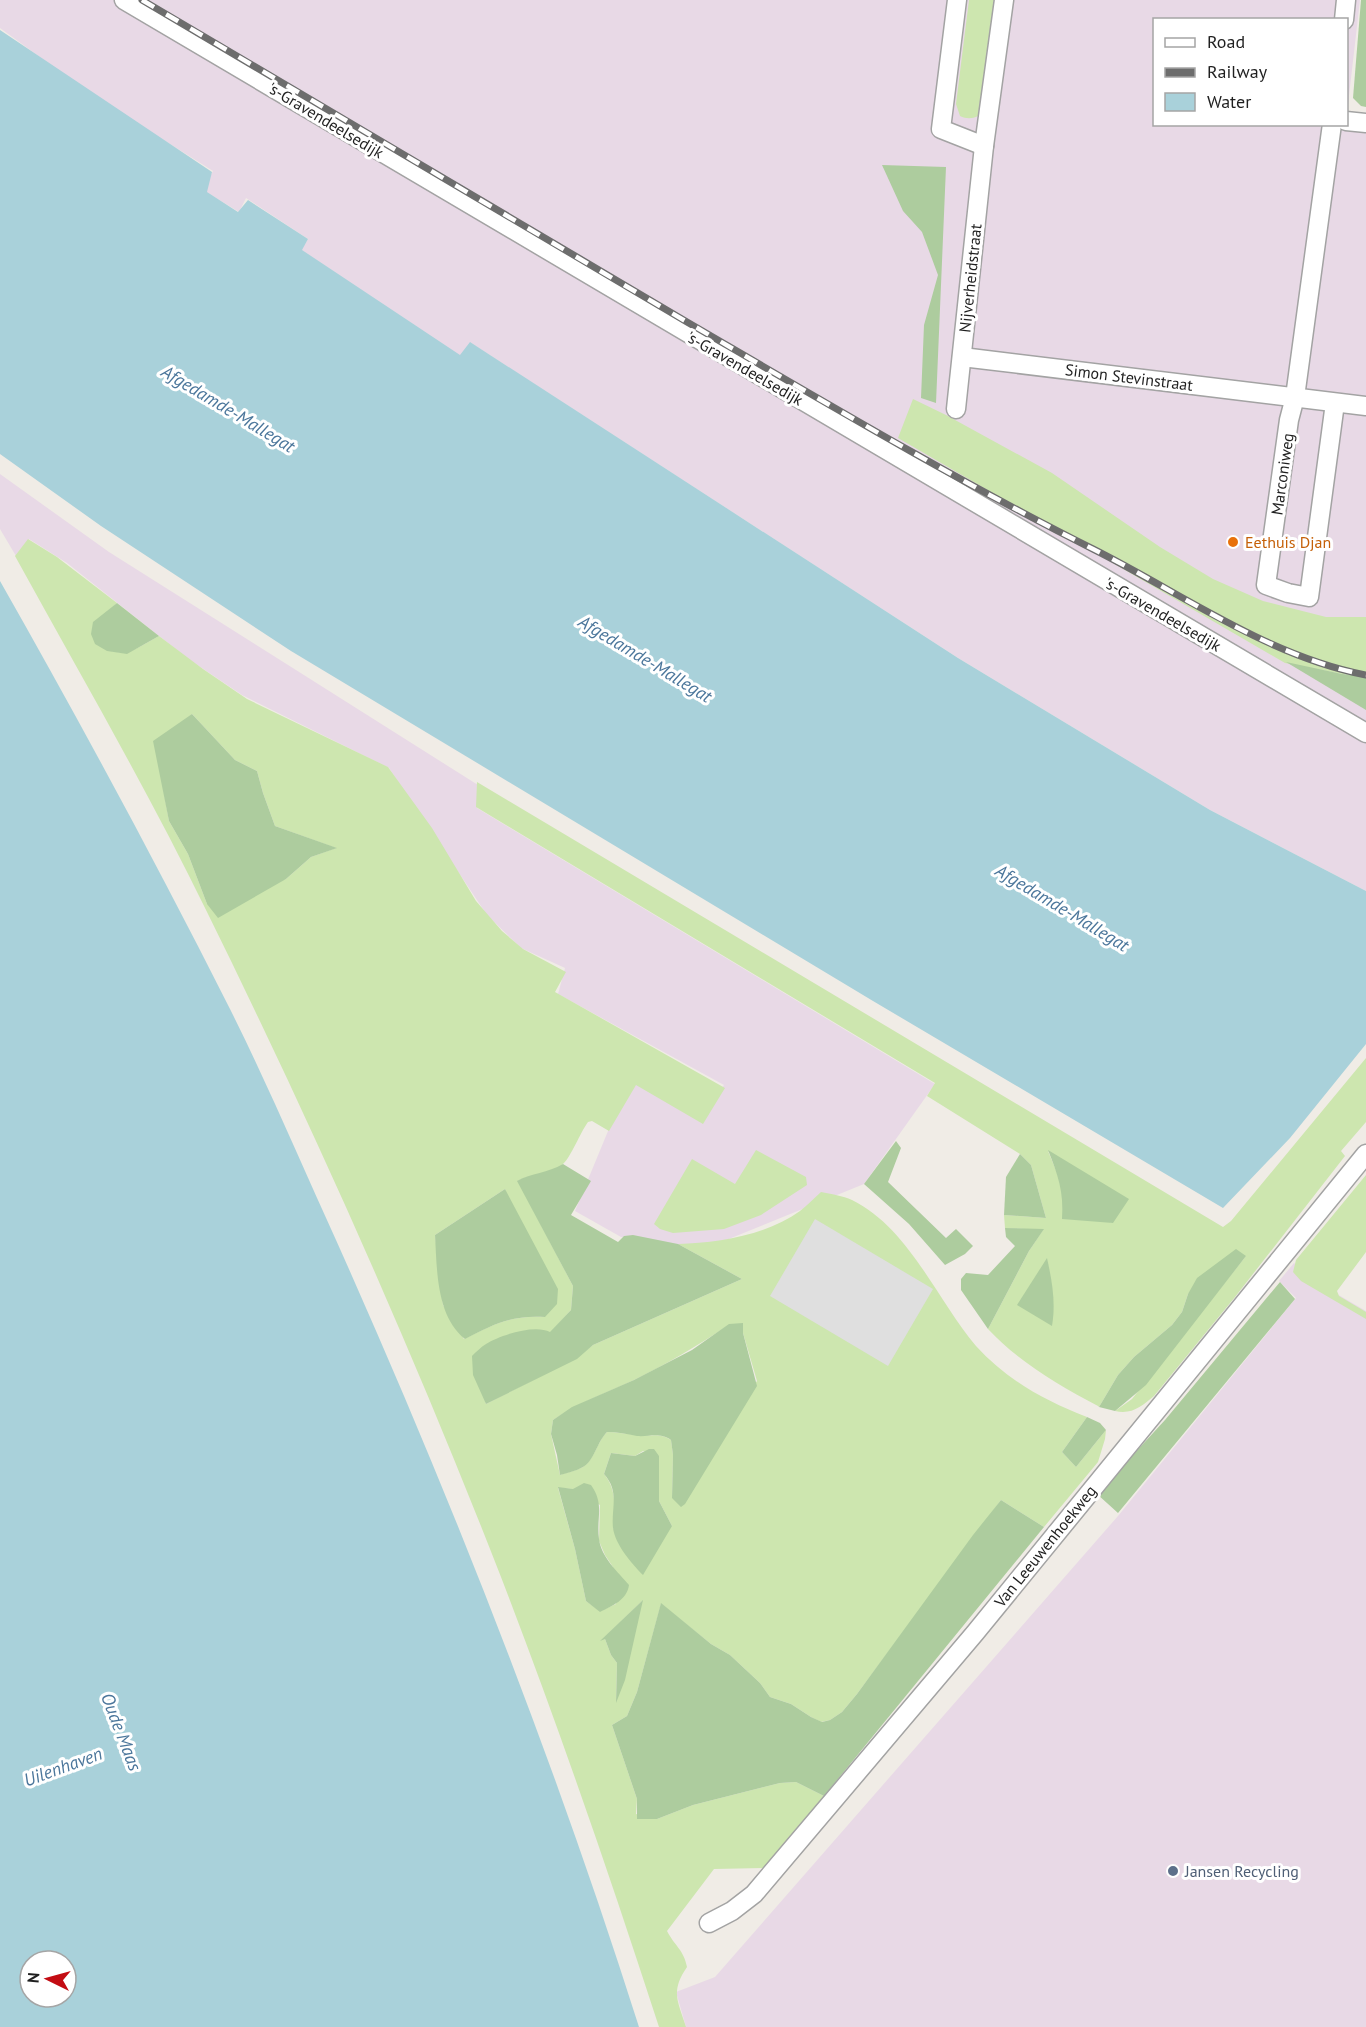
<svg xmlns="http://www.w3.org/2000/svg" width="1366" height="2027" viewBox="0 0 1366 2027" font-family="'PT Sans',sans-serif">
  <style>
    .industrial { fill: #e8d9e6; fill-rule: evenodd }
    .grass { fill: #cde6af; fill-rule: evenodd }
    .forest { fill: #adcc9e }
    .parking { fill: #dfdfdf }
    .water { fill: #a9d1da; fill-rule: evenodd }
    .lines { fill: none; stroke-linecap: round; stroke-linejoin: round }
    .minor-casing { stroke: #a3a3a3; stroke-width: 21 }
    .minor { stroke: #fff; stroke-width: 18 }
    .rail-casing { stroke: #6d6d6d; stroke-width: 7 }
    .rail { stroke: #fff; stroke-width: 4.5; stroke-dasharray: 14; stroke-linecap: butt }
    .food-dot { fill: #e8710a; stroke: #fff; stroke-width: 2 }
    .service-dot { fill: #5c6f8a; stroke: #fff; stroke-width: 2 }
    .labels { text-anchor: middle; stroke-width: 6; stroke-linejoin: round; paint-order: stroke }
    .street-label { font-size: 16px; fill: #1f1f1f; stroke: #fff }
    .food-label { font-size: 16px; fill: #c56008; stroke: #fff; text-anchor: start }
    .service-label { font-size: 16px; fill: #4e5e75; stroke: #fff; text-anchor: start }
    .water-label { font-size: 18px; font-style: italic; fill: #4b769b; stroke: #fff }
  </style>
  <rect width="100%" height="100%" fill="#f0ece6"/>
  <g class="industrial">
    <path d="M0,0H1360L1347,113L1366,116V891L1210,810L958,658L471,343L460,356L301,250L308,239L246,198L239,212L203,190L213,171L92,95L0,28ZM1154,20H1346V124H1154Z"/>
    <path d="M0,474L109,552L478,785L477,808L935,1084L864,1184L704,1249L621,1237L575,1211L613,1119L554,1031L703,1114L724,1085L558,994L565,968L521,948L487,915L389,768L242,695L187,658L67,563L29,539L16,556L0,529Z"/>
    <path d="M1294,1263L1337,1294L1366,1311V2027H686L676,1992L715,1977L1118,1516L1296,1298L1279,1281Z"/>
  </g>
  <g class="grass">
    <path d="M969,0H994L978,116C972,119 966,119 960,116L956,104Z"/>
    <path d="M913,399L946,415L1052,473L1160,547L1213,579L1263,601L1326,617H1366V676L1342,674L1285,663L898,438Z"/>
    <path d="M28,539L57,557L117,603L107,612L95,643C124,661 133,650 159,636L203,669L247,699L388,767L432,828L476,901L502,931L523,949L566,972L555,992L725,1088L703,1124L636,1085L609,1131L592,1121L588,1122C580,1133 571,1157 563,1164C551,1176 531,1173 518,1181L573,1286L571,1310L550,1333L483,1394L486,1404L576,1358L593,1345L742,1279L678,1244C718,1243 767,1235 800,1211C808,1205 814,1198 821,1192C831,1194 843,1196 852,1200C909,1228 937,1300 976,1346C1007,1380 1045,1401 1087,1417L1062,1452L1076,1467L1106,1430L1105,1439L1098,1462L1044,1527L1001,1500L857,1694L842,1712L830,1720L821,1722L811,1717L791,1704L770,1697L760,1683L730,1655L711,1644L661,1604L637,1692L627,1716L612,1725L637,1799L636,1814L657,1819L693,1805L780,1783L796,1782L824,1796L767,1868L714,1869L667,1931C674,1945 684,1950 687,1967C670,1992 678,2001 686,2027H659C610,1876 558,1725 501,1577C413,1351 314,1129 207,912C148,791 80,674 15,556ZM192,714L235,760L257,771L263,793L275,826L336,848L311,857L286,879L207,904L188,854L169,821L162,782ZM505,1189L545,1317C511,1315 494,1324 464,1339L443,1305L435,1235ZM729,1325L743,1333L757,1381L672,1498L673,1455L671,1440C659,1432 650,1437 637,1435C627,1434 617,1432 607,1432C597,1442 594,1460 583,1467C576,1471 567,1472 560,1475L551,1434L553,1420C578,1403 606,1393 632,1381C666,1365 698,1345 729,1325ZM643,1451L659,1456V1501L672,1526L613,1529C614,1509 618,1491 604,1474L611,1453L635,1456ZM558,1488L573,1489L600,1505L599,1541L605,1555L613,1567L616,1604L600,1611L586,1601L575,1549ZM642,1601L616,1701L617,1663L611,1655L605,1639H603Z"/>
    <path d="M477,782L1223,1227L1231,1221L1366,1058V1122L1341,1151L1345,1156L1235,1297L1154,1396C1142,1406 1132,1415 1115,1411L1132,1399L1246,1256L1188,1294L1182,1312L1172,1325L1134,1357L1118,1375L1099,1407L1098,1406C1058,1385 1019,1362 988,1329L1029,1251L1043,1230L1005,1228L1004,1215L1046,1218L1031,1165L1020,1154L927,1096L935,1083L476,807ZM1048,1151L1112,1223L1064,1199L1060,1180Z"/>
    <path d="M756,1150L806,1177L807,1185L761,1215L724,1229L673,1233L660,1229L654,1224L692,1159L735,1184Z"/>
    <path d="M1366,1175V1252L1337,1291L1339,1296L1366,1312V1319L1301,1281L1293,1272L1296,1260Z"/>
  </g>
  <g class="forest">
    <path d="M1361,0H1366V107L1361,106L1353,98Z"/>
    <path d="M882,165L946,167L936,403L921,398L924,325L938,275L922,232L903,211Z"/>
    <path d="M117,603L159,636L127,654L107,651L95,644L91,634L93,622Z"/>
    <path d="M1286,662L1342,674L1366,676V710Z"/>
    <path d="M192,714L235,760L257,771L263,793L275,826L337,848L311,857L286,879L218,918L207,904L188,854L169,821L153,741Z"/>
    <path d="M896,1141L901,1148L888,1182L946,1238L956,1229L973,1246L965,1254L945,1265L909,1224L864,1184Z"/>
    <path d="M1048,1150L1129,1199L1113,1223L1062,1219C1064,1192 1058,1175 1048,1150Z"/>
    <path d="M1020,1154L1031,1165L1046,1218L1004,1215L1006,1177Z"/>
    <path d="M563,1164L591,1181L571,1215L618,1242L624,1236L633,1235L678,1244L742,1279L593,1345L577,1359L486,1404L473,1375L472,1356C476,1352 481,1347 486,1344C500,1335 535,1324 550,1332L571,1310L573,1286L517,1181C531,1173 548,1173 563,1164Z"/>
    <path d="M505,1189L558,1289L557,1304L545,1317C511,1315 494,1324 465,1339C436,1316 437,1269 435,1235Z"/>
    <path d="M1005,1228L1044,1229L1029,1251L988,1329L961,1290V1279L966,1273L988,1275L1015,1246L1006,1237Z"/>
    <path d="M1236,1249L1246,1256L1146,1385L1115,1411L1099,1407L1118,1375L1134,1357L1172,1325L1182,1312L1188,1294L1197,1278Z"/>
    <path d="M1047,1258C1052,1281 1056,1302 1052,1326L1017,1305Z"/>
    <path d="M1280,1282L1295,1299L1118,1513L1097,1494L1165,1420Z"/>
    <path d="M743,1323V1333L757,1386L685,1504L681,1507L672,1498L673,1455L671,1440C659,1432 650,1437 637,1436C627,1434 617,1432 607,1432C597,1442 594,1461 583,1467C576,1471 567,1473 560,1475L557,1455L551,1434L553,1420L572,1407L634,1380L692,1350L729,1324Z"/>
    <path d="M1087,1417L1100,1423L1106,1430L1076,1467L1062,1452Z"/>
    <path d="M649,1449H654L659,1456V1501L672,1526L643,1575C631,1563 615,1544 613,1528C611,1507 620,1492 604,1474L611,1453L635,1456Z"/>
    <path d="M584,1483L591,1485C605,1505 596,1517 599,1539C601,1557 618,1572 629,1585C627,1600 612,1606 600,1612L586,1601L575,1549L558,1487L573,1489Z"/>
    <path d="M1001,1500L1044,1527L824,1796L796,1782L780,1783L693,1805L657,1819H637V1799L612,1725L627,1716L637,1692L661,1603L711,1644L730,1655L760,1683L770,1697L791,1704L811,1717L822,1722L830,1720L842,1712L857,1694L973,1535Z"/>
    <path d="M643,1600L625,1680L616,1703L617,1663L611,1655L605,1639L600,1641Z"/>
  </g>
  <path class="parking" d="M815,1219L933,1289L888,1366L770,1296Z"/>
  <g class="water">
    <path d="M0,30L212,172L207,192L238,212L248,200L308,239L302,250L460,355L470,342L958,658L1210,810L1366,891V1044L1290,1138L1223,1208L873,1001L291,651L101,526L0,454Z"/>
    <path d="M0,581C80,722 157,864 230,1009C268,1085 301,1163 336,1240C451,1497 554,1759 639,2027H0ZM30,1961H66V1997H30Z"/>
  </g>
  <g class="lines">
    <g class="minor-casing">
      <g id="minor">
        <path d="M124,0L1366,733"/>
        <path d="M957,0L941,129L984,146"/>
        <path d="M1344,20L1346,0"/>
        <path d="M1346,121L1366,123"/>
        <path d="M1332,124L1295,397L1289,420L1266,585L1288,593L1309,597L1335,403"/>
        <path d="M962,357L1366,406"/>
        <path d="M956,409L984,146L1004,0"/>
        <path d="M709,1923L732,1911L754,1894L975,1633L1366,1154"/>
      </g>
    </g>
    <use href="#minor" class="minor"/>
    <g class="rail-casing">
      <path id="rail" d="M142,0C324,107 505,215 687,322C821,400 954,479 1093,549C1181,593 1267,656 1366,675"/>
    </g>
    <use href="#rail" class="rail"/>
  </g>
  <circle class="food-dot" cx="1233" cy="542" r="6"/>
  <circle class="service-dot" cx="1173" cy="1871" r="6"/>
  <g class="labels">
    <g class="street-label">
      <text transform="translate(326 120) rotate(31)" y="6">'s-Gravendeelsedijk</text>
      <text transform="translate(970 278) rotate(-84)" y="6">Nijverheidstraat</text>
      <text transform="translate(745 368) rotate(30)" y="6">'s-Gravendeelsedijk</text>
      <text transform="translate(1129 377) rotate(7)" y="6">Simon Stevinstraat</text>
      <text transform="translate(1282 474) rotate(-82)" y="6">Marconiweg</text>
      <text transform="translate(1163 614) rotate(30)" y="6">'s-Gravendeelsedijk</text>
      <text transform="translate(1045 1546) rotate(-51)" y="6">Van Leeuwenhoekweg</text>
    </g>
    <g class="food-label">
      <text x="1245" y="548">Eethuis Djan</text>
    </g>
    <g class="service-label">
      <text x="1185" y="1877">Jansen Recycling</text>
    </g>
    <g class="water-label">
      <text transform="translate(228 409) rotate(31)" y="6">Afgedamde-Mallegat</text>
      <text transform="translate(645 659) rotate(31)" y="6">Afgedamde-Mallegat</text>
      <text transform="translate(1062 908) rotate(31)" y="6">Afgedamde-Mallegat</text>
      <text transform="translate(121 1732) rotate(69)" y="6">Oude Maas</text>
      <text transform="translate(63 1767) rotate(-20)" y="6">Uilenhaven</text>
    </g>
  </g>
  <rect x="1153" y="18" width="195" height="108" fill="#ffffff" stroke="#a5a5a5" stroke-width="1.5"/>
  <rect x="1165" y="38" width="30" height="9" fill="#ffffff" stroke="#a5a5a5" stroke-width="1.5"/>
  <text x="1207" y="48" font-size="18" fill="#1f1f1f">Road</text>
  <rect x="1165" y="68" width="30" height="9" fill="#6d6d6d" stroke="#a5a5a5" stroke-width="1.5"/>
  <text x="1207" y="78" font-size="18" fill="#1f1f1f">Railway</text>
  <rect x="1165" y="93" width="30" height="18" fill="#a9d1da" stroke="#a5a5a5" stroke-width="1.5"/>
  <text x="1207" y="108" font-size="18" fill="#1f1f1f">Water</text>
  <g transform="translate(48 1979) rotate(275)"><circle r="28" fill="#ffffff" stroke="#a5a5a5" stroke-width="1.5"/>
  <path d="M0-4.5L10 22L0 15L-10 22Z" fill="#c30c13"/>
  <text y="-9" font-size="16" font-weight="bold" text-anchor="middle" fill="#1f1f1f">N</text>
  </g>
</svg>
